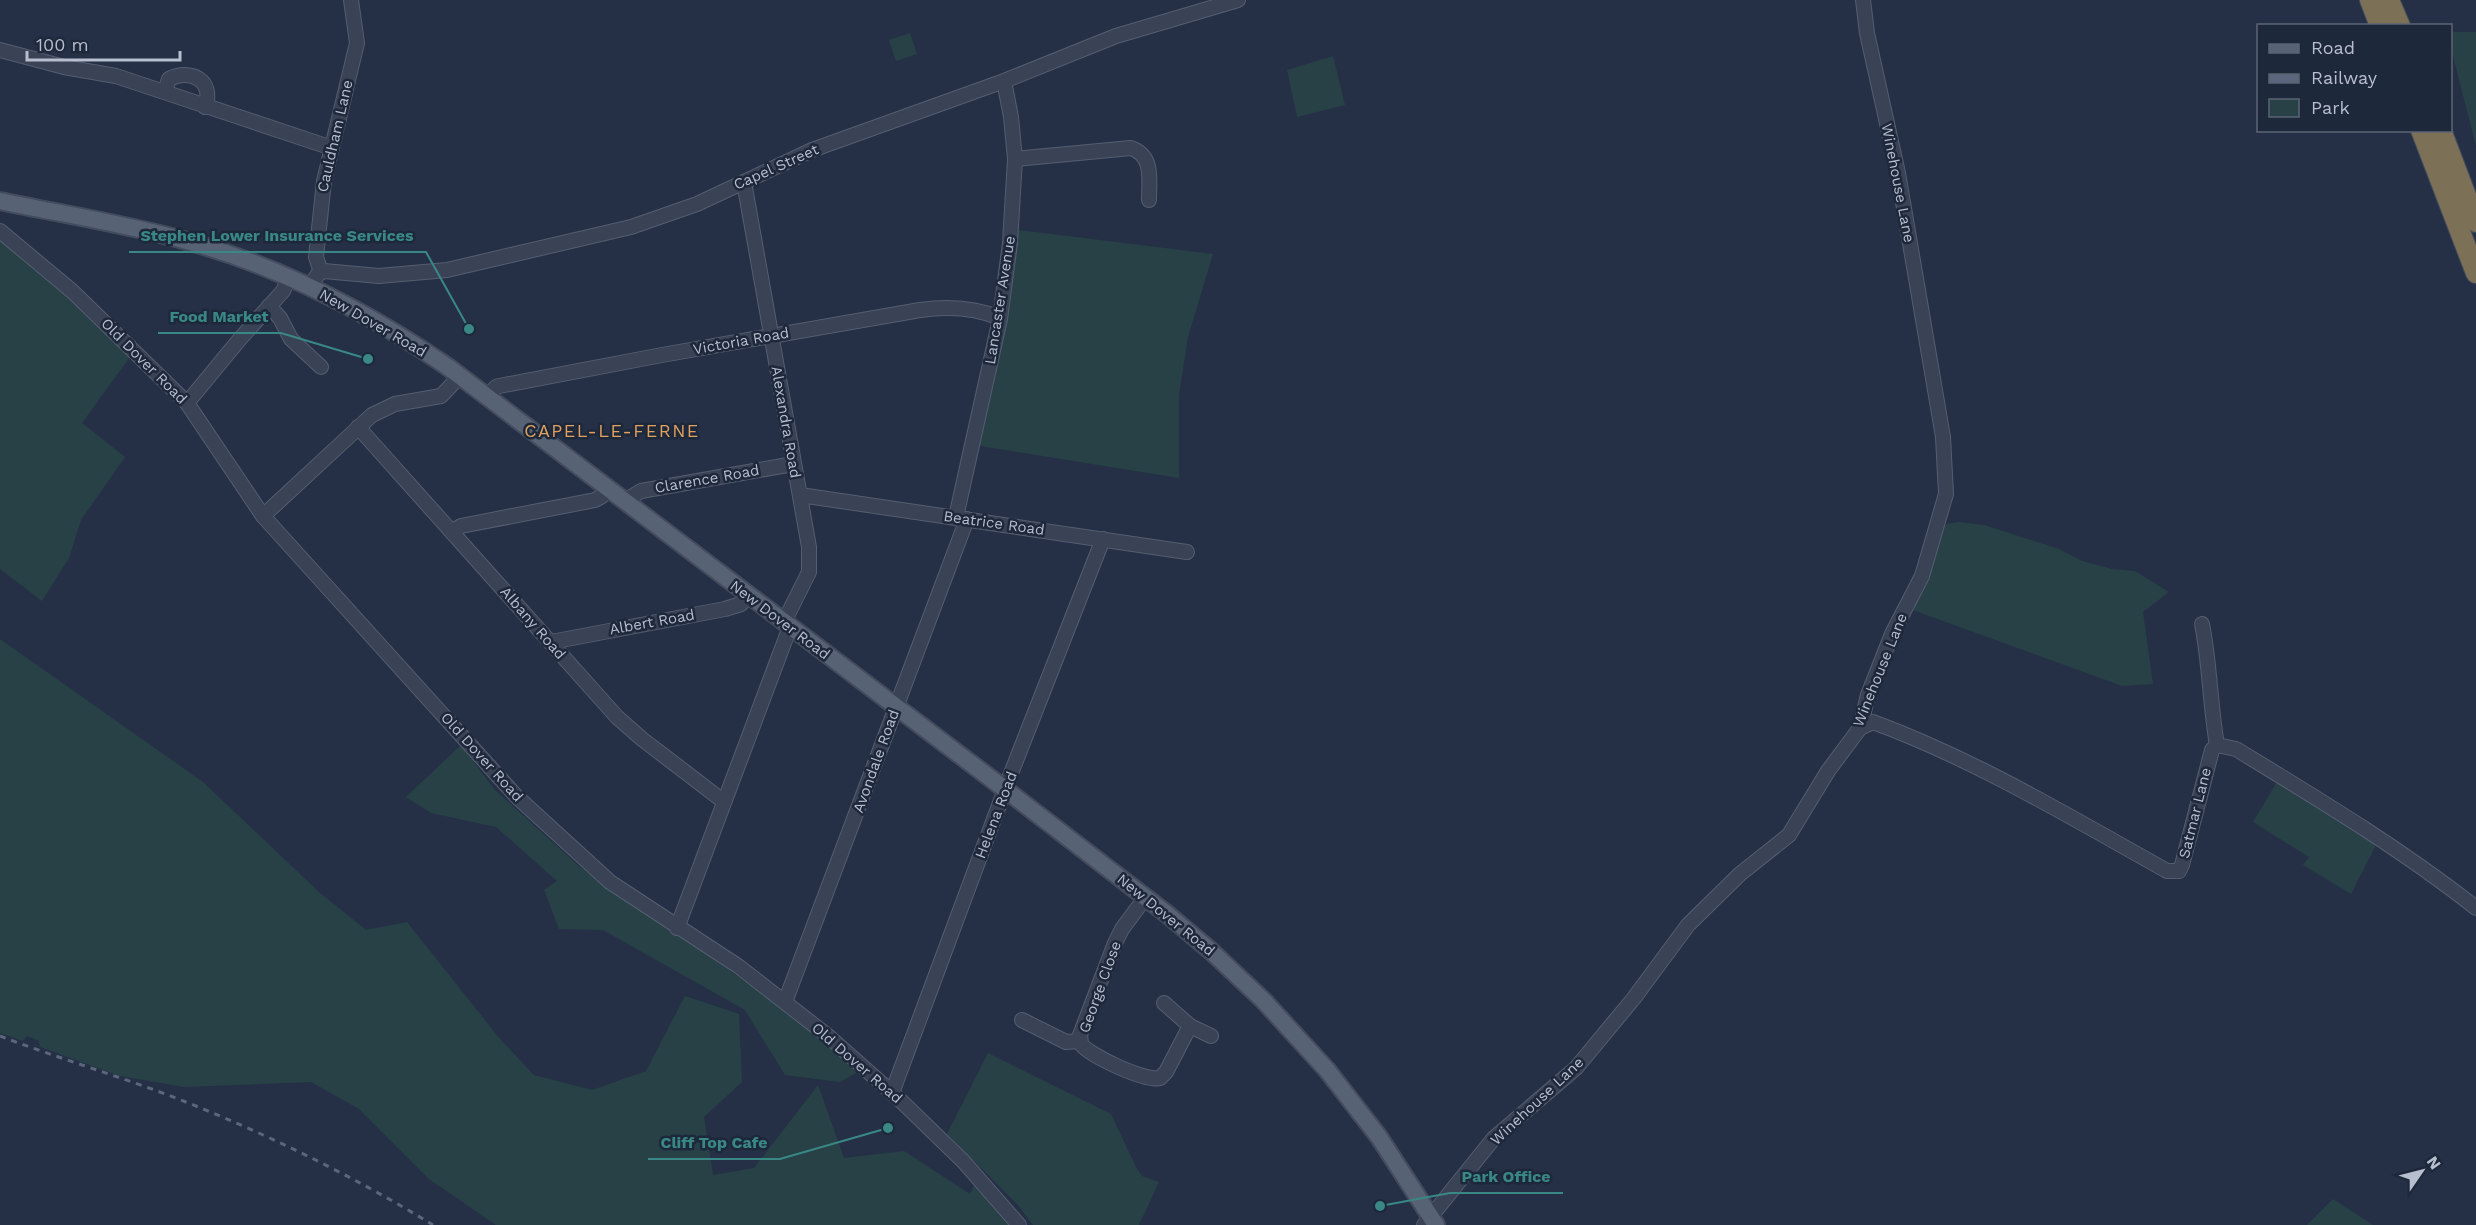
<svg xmlns="http://www.w3.org/2000/svg" width="2476" height="1225" viewBox="0 0 2476 1225" font-family="'Work Sans',sans-serif">
  <style>
    .green { fill: #274147 }
    .lines { fill: none; stroke-linecap: round; stroke-linejoin: round }
    .minor-casing { stroke: #555e70; stroke-width: 16 }
    .major-casing { stroke: #434c5e; stroke-width: 20 }
    .highway-casing { stroke: #414b5d; stroke-width: 22 }
    .minor { stroke: #3a4355; stroke-width: 14 }
    .major { stroke: #586275; stroke-width: 16 }
    .highway { stroke: #7c7056; stroke-width: 20 }
    .rail { stroke: #5b667c; stroke-width: 3; stroke-dasharray: 6 6; stroke-linecap: butt }
    .labels { text-anchor: middle; stroke-width: 5; stroke-linejoin: round; paint-order: stroke }
    .street-label { font-size: 15px; fill: #b7bece; stroke: #1e283b }
    .quarter-label { font-size: 18px; letter-spacing: 1.5px; fill: #e0a260; stroke: #1e283b }
    .leader { fill: none; stroke: #398886; stroke-width: 2 }
    .callout-dot { fill: #398886; stroke: #1e283b; stroke-width: 2 }
    .callout-label { font-size: 16px; text-anchor: middle; font-weight: bold; fill: #398886; stroke: #1e283b; stroke-width: 5; stroke-linejoin: round; paint-order: stroke }
  </style>
  <rect width="100%" height="100%" fill="#253046"/>
  <g class="green">
    <path d="M2451,32H2476V146L2451,48Z"/>
    <path d="M910,33L917,54L896,61L889,40Z"/>
    <path d="M1333,56L1345,105L1297,117L1287,70Z"/>
    <path d="M1019,230L1213,254L1188,337L1179,395V478L974,445Z"/>
    <path d="M0,239L53,283L130,357L82,423L125,457L81,520L69,558L42,601L0,569Z"/>
    <path d="M1958,522L1984,525L2059,549L2082,561L2112,569L2135,571L2169,592L2143,612L2153,684L2122,686L1910,609L1923,589L1940,529L1947,524Z"/>
    <path d="M0,639L203,782L319,892L366,930L407,922L500,1039L534,1075L592,1090L646,1071L685,996L739,1014L742,1082L704,1117L713,1175L754,1168L818,1085L844,1158L904,1151L970,1194L976,1181L1010,1225H496L429,1179L359,1109L311,1082L184,1087L120,1076L40,1047L39,1041L27,1036L23,1041L0,1033Z"/>
    <path d="M461,745L495,790L580,867L782,1007L858,1072L840,1082L785,1075L745,1010L603,930L559,929L544,890L557,881L496,827L431,813L406,797Z"/>
    <path d="M2278,780L2376,845L2351,894L2303,865L2309,857L2253,822Z"/>
    <path d="M988,1053L1111,1114L1136,1167L1142,1176L1159,1182L1139,1225H1033L1017,1204L947,1134Z"/>
    <path d="M2333,1199L2373,1225H2307Z"/>
  </g>
  <g class="lines">
    <g class="minor-casing">
      <g id="minor">
        <path d="M0,50L64,67L116,76L332,148"/>
        <path d="M165,91L169,79C191,68 215,81 205,107"/>
        <path d="M1015,159L1131,148C1154,156 1149,179 1149,200"/>
        <path d="M744,182L809,547V572L784,622"/>
        <path d="M0,231L72,291L187,403L263,516L517,797L610,882L738,966L828,1036L898,1098L963,1161L1019,1225"/>
        <path d="M321,272L316,257L324,181L357,43L351,0"/>
        <path d="M310,287L318,274L324,271L379,276L447,270L631,227L697,204L812,150L1004,81L1116,36L1238,0"/>
        <path d="M269,306L280,318L291,339L321,367"/>
        <path d="M487,397L496,387L499,386L662,355L920,310C948,306 974,307 1000,318"/>
        <path d="M187,403L239,340L283,291L289,278"/>
        <path d="M358,427L617,717L642,739L723,801"/>
        <path d="M800,495L1187,552"/>
        <path d="M627,504L631,497L641,491L793,464"/>
        <path d="M263,516L372,415L395,404L441,396L460,376"/>
        <path d="M956,517L1000,319L1010,243L1015,159L1011,117L1004,81"/>
        <path d="M452,532L461,526L595,500L602,496L607,488"/>
        <path d="M2202,624C2210,664 2210,705 2217,745"/>
        <path d="M551,642L725,609L741,604L748,596"/>
        <path d="M1860,728L1873,722C1976,760 2072,818 2167,871H2179L2182,865L2212,750L2217,745L2236,749C2318,799 2400,848 2476,908"/>
        <path d="M1145,898L1122,929L1115,943L1080,1035L1081,1044C1090,1056 1146,1082 1160,1078L1166,1072L1190,1026L1164,1003"/>
        <path d="M677,928L790,627"/>
        <path d="M785,1002L967,519"/>
        <path d="M1022,1020L1066,1042L1080,1041"/>
        <path d="M1190,1026L1211,1036"/>
        <path d="M892,1093L1010,776L1103,539"/>
        <path d="M1424,1225L1494,1138L1576,1068L1634,998L1688,925L1740,874L1789,835L1828,771L1860,728L1868,695L1892,634L1922,576L1946,494L1943,437L1898,173L1867,33L1863,0"/>
      </g>
    </g>
    <g class="major-casing">
      <path id="major" d="M0,201C62,214 126,224 187,241C281,267 368,312 448,367L1006,790L1167,914L1211,951L1264,1001L1327,1070L1379,1137L1436,1225"/>
    </g>
    <g class="highway-casing">
      <g id="highway">
        <path d="M2370,0L2380,26"/>
        <path d="M2389,0L2400,26"/>
        <path d="M2421,130L2476,273"/>
        <path d="M2441,130L2476,222"/>
      </g>
    </g>
    <use href="#minor" class="minor"/>
    <use href="#major" class="major"/>
    <use href="#highway" class="highway"/>
    <path class="rail" d="M0,1036C55,1057 112,1074 168,1095C259,1130 350,1174 433,1225"/>
  </g>
  <g class="labels">
    <g class="street-label">
      <text transform="translate(335 136) rotate(-77)" y="5">Cauldham Lane</text>
      <text transform="translate(776 167) rotate(-24)" y="5">Capel Street</text>
      <text transform="translate(1898 183) rotate(79)" y="5">Winehouse Lane</text>
      <text transform="translate(1000 300) rotate(-81)" y="5">Lancaster Avenue</text>
      <text transform="translate(373 323) rotate(30)" y="5">New Dover Road</text>
      <text transform="translate(741 341) rotate(-10)" y="5">Victoria Road</text>
      <text transform="translate(144 361) rotate(45)" y="5">Old Dover Road</text>
      <text transform="translate(786 422) rotate(80)" y="5">Alexandra Road</text>
      <text transform="translate(707 479) rotate(-10)" y="5">Clarence Road</text>
      <text transform="translate(994 523) rotate(8)" y="5">Beatrice Road</text>
      <text transform="translate(780 620) rotate(37)" y="5">New Dover Road</text>
      <text transform="translate(652 622) rotate(-10)" y="5">Albert Road</text>
      <text transform="translate(533 623) rotate(49)" y="5">Albany Road</text>
      <text transform="translate(1880 670) rotate(-68)" y="5">Winehouse Lane</text>
      <text transform="translate(482 757) rotate(48)" y="5">Old Dover Road</text>
      <text transform="translate(876 761) rotate(-70)" y="5">Avondale Road</text>
      <text transform="translate(2195 813) rotate(-76)" y="5">Satmar Lane</text>
      <text transform="translate(996 815) rotate(-69)" y="5">Helena Road</text>
      <text transform="translate(1166 915) rotate(39)" y="5">New Dover Road</text>
      <text transform="translate(1100 987) rotate(-70)" y="5">George Close</text>
      <text transform="translate(857 1063) rotate(41)" y="5">Old Dover Road</text>
      <text transform="translate(1537 1101) rotate(-43)" y="5">Winehouse Lane</text>
    </g>
    <g class="quarter-label">
      <text x="612" y="437">CAPEL-LE-FERNE</text>
    </g>
  </g>
  <path class="leader" d="M469 329L426 252H129M368 359L281 333H158M888 1128L780 1159H648M1380 1206L1450 1193H1563"/>
  <g class="callout-dot">
    <circle cx="469" cy="329" r="6"/>
    <circle cx="368" cy="359" r="6"/>
    <circle cx="888" cy="1128" r="6"/>
    <circle cx="1380" cy="1206" r="6"/>
  </g>
  <g class="callout-label">
    <text x="277" y="241">Stephen Lower Insurance Services</text>
    <text x="219" y="322">Food Market</text>
    <text x="714" y="1148">Cliff Top Cafe</text>
    <text x="1506" y="1182">Park Office</text>
  </g>
  <rect x="2257" y="24" width="195" height="108" fill="#1e283b" stroke="#5b6476" stroke-width="1.5"/>
  <rect x="2269" y="44" width="30" height="9" fill="#586275" stroke="#5b6476" stroke-width="1.5"/>
  <text x="2311" y="54" font-size="18" fill="#b7bece">Road</text>
  <rect x="2269" y="74" width="30" height="9" fill="#5b667c" stroke="#5b6476" stroke-width="1.5"/>
  <text x="2311" y="84" font-size="18" fill="#b7bece">Railway</text>
  <rect x="2269" y="99" width="30" height="18" fill="#274147" stroke="#5b6476" stroke-width="1.5"/>
  <text x="2311" y="114" font-size="18" fill="#b7bece">Park</text>
  <g transform="translate(2422 1171) rotate(55)" stroke="#1e283b" stroke-width="4.5" paint-order="stroke">
  <path d="M0-4.5L10 22L0 15L-10 22Z" fill="#b7bece"/>
  <text y="-9" font-size="16" font-weight="bold" text-anchor="middle" fill="#b7bece">N</text>
  </g>
  <path d="M27 51v9h153v-9" fill="none" stroke="#b7bece" stroke-width="3"/>
  <text x="36" y="51" font-size="18" fill="#b7bece" stroke="#1e283b" stroke-width="4.5" paint-order="stroke">100 m</text>
</svg>
